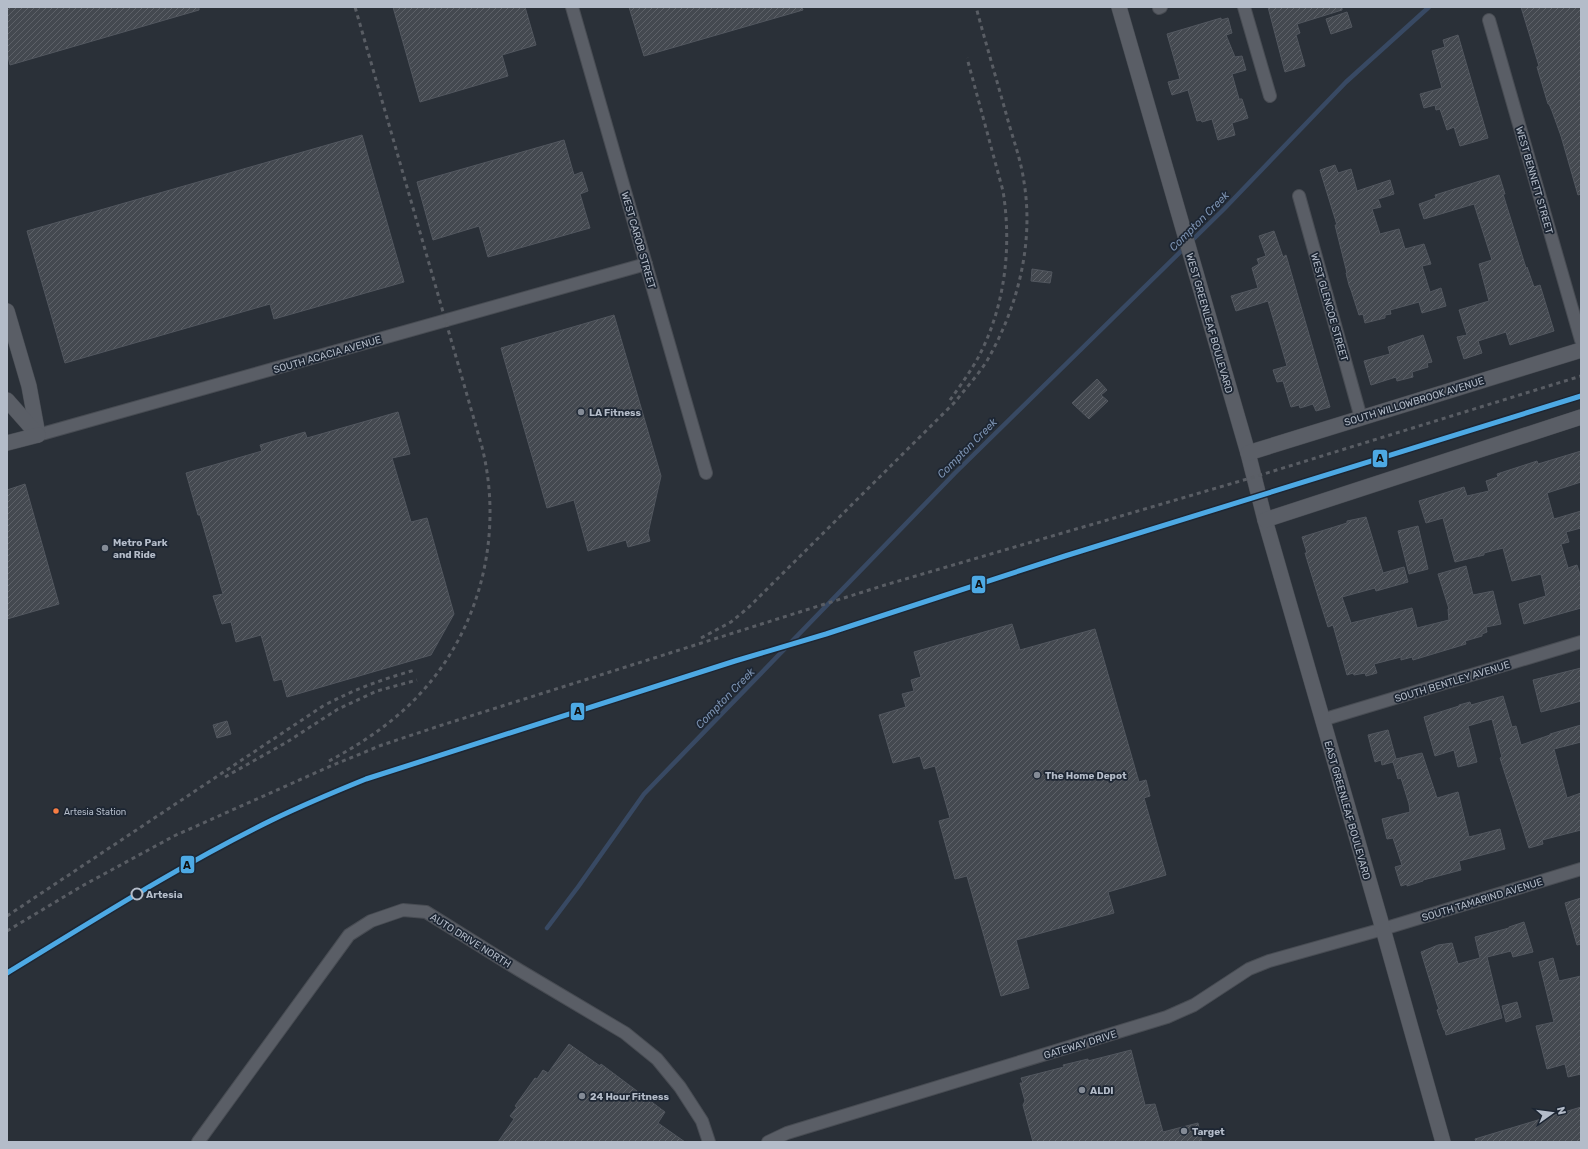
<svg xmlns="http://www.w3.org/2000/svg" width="1588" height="1149" viewBox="0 0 1588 1149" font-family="Rubik,sans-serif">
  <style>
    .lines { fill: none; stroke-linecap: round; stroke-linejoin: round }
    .stream { stroke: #384963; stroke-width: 4.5 }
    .building { fill: url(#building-hatch); stroke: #52575f }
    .minor-casing { stroke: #484c53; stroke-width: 14 }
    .tertiary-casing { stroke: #484c53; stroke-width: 16 }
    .minor { stroke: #5a5e66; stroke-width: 12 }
    .tertiary { stroke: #5a5e66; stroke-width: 15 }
    .rail { stroke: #595d64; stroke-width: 3; stroke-dasharray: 4 4; stroke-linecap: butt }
    .rail-1-casing { stroke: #1d2633; stroke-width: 8 }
    .rail-1 { stroke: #4da9e4; stroke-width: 5 }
    .poi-dot { fill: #848b96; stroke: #1d2633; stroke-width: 1.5 }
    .bus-dot { fill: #f77d43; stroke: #1d2633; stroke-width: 1.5 }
    .stop-dot { fill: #1d2633; stroke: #b4bcc9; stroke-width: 2 }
    .labels { text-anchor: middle; stroke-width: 3.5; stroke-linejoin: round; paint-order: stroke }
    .bus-label { font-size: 9px; fill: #b4bcc9; stroke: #1d2633; text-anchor: start }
    .street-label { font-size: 10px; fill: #b4bcc9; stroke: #1d2633 }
    .poi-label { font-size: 10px; font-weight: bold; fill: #b4bcc9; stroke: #1d2633; text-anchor: start }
    .stop-label { font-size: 10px; font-weight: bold; fill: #b4bcc9; stroke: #1d2633; text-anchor: start }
    .water-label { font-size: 11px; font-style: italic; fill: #7c92b1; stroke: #1d2633 }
    .line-badge { stroke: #1d2633; stroke-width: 1.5 }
    .pale-badge-label { font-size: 11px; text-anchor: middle; font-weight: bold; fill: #111 }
  </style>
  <defs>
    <pattern id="building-hatch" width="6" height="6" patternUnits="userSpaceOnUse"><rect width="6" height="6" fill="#444950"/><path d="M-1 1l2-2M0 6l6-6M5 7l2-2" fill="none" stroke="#5d6168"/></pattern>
  </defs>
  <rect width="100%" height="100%" fill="#2a3038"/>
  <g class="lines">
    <path class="stream" d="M547,928L578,887L644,794L955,473L1224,209L1346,82L1429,7"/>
  </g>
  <g class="building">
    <path d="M7,7H199V10L10,65L7,52Z"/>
    <path d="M393,7H525L536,45L502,55L508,76L420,102Z"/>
    <path d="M629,7H802L803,10L644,56Z"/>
    <path d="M1268,7H1342V10L1297,24L1300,33L1296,35L1305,66L1285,72Z"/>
    <path d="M1521,7H1581V194L1578,195L1561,136L1552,111L1549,104H1548L1537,67L1539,66Z"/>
    <path d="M1347,12L1352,27L1331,34L1326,19Z"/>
    <path d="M1221,18V20L1228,18L1232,33L1226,35L1235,57L1242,56L1246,70L1232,74L1239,99H1242L1248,118L1232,123L1235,135L1218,140L1212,119L1202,122L1201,120L1197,121L1188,90L1172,95L1168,82L1180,79L1167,34Z"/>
    <path d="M1458,35L1488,138L1460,146L1454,127L1447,130L1440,109L1436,110L1435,105L1424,108L1420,94L1442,88L1432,51L1445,47L1443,40Z"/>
    <path d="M362,135L404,282L274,319L270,304L65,363L27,231Z"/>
    <path d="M564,140L574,175L582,172L588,191L580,194L590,228L488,257L479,226L433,240L417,182Z"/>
    <path d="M1335,165L1338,173L1351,169L1357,191L1390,180L1394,194L1378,199L1381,207L1372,209L1380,234L1399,229L1405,249L1424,244L1431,264L1422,266L1430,292L1441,288L1446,306L1422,313L1419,302L1390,310L1391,314L1385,315V318L1365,323L1363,314L1359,315L1351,290L1349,285L1346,273H1347L1335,225H1337L1320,170Z"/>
    <path d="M1499,175L1505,194H1503L1526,268L1527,267L1534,287L1540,285L1554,331L1510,345L1506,332L1478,341L1482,353L1464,359L1457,337L1467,335L1459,310L1489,301L1479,264L1492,260L1474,204L1424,219L1419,204L1436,198L1435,195Z"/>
    <path d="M1274,231L1283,257L1286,255L1330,407L1316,411L1313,404L1300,408L1299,405L1291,407L1283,381L1277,382L1273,370L1287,366L1268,301L1236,311L1231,296L1258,288L1252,268L1259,264L1257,259L1266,256L1259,236Z"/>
    <path d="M1032,269L1052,272L1050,283L1031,281Z"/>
    <path d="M614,315L661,476L648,533L650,541L628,547L626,540L588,551L574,500L547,508L501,348Z"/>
    <path d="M1423,335L1432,362L1427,363L1428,367L1412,372L1413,377L1397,381L1396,377L1371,385L1364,361L1390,354L1388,347Z"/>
    <path d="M1097,379L1107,390L1101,395L1108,401L1089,419L1072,403Z"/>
    <path d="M398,412L410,454L392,458L411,522L427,518L454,614L431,655L287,697L282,679L274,681L261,635L236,642L231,622L222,624L213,596L223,594L200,515H198L186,473L262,451L260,445L305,432L307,438Z"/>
    <path d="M1581,451V482L1547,493L1554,519L1581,511V528L1566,532L1569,542L1561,544L1568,568L1577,565L1581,578V608L1524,624L1519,604L1546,596L1541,574L1512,581L1503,548L1484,553V555L1455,562L1443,518L1426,523L1419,501L1464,487L1467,496L1489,491L1486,481L1498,477L1497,474L1537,461L1538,464Z"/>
    <path d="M25,484L59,604L7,619V490Z"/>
    <path d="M1366,517L1383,573L1404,567L1408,582L1376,591L1375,588L1342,597L1351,623L1412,608L1417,628L1449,620L1448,609H1449L1438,574L1466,566L1473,595L1493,591L1501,624L1486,627L1487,632L1482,634V636L1465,641L1466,644L1413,660L1412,657L1401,660V657L1374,664L1377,673L1366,676L1365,673L1354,675L1353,673L1347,675L1333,625L1328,627L1319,599L1305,553H1307L1302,537L1347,523V521Z"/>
    <path d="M1418,526L1428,569L1409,574L1398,531Z"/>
    <path d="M1012,624L1020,650L1095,629L1139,782L1146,780L1150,796L1144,798L1166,875L1108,892L1114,913L1016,940L1029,988L1001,996L967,876L955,879L939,821L950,818L935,766L924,769L920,756L893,763L879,715L906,707L902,694L914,691L911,680L921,677L914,652Z"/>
    <path d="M1581,668V701L1541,712L1533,680Z"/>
    <path d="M1503,696L1512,727L1516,726L1521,745L1550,735V734L1581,725V742L1554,749L1567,798L1581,793V830L1542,840L1543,844L1529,848L1500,758L1502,757L1492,719L1468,726L1477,762L1458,767L1454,750L1435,756L1424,717L1459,706V705L1470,702L1471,705Z"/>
    <path d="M227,721L231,734L217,738L213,725Z"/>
    <path d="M1388,730L1396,759L1422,753L1437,798L1458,792L1469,837L1500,829L1505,849L1459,861L1461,870L1423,880V881L1407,886V884L1401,886L1395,867L1402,865L1393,838L1387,839L1382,819L1410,812L1409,804L1401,778L1398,779L1393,762L1382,765L1381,760L1375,762L1368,735Z"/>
    <path d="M1581,898V944L1577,945L1565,903Z"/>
    <path d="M1524,922L1533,952L1513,957L1511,951L1487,957L1502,1018L1446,1035L1445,1030H1444L1437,1010L1439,1009L1437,1004L1421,952L1438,945L1452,943L1458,964L1480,958L1475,937L1509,928V927Z"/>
    <path d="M1553,958L1559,981L1581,976V1074L1568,1077L1565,1064L1547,1069L1536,1026L1554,1022L1539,962Z"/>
    <path d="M1517,1002L1521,1017L1506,1022L1502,1006Z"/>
    <path d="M569,1044L600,1066L601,1064L665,1112L658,1123L685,1142H498L514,1119L510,1116L517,1107L515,1106L535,1078L537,1079L543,1070L548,1073Z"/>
    <path d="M1131,1050L1145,1105L1155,1104L1163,1132L1198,1123L1202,1142H1033L1023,1105L1025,1101L1020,1083H1023L1021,1078L1064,1067L1063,1065L1088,1059V1061Z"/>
    <path d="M1581,1107V1142H1476L1475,1139Z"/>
  </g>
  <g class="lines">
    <g class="minor-casing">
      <g id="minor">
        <path d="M572,7L706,473"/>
        <path d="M1244,7L1270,96"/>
        <path d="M1159,8L1161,7"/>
        <path d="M1489,20L1581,340"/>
        <path d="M1299,196L1361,418"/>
        <path d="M38,435L646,264"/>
        <path d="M1322,720L1581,642"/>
        <path d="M198,1142L349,935L371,921L403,910L426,912L519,970L625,1033L657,1059L680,1087L702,1121L709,1142"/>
        <path d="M768,1142L787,1133L1167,1017L1194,1005L1249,969L1269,961L1383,929L1581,869"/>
      </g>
    </g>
    <g class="tertiary-casing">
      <g id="tertiary">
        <path d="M1119,7L1248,453L1265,520L1383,929L1443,1142"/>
        <path d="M7,311L29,386L38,435"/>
        <path d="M7,400L37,434"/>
        <path d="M7,443L38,435"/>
        <path d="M1248,453L1581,350"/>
        <path d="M1265,520L1581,417"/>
      </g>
    </g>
    <use href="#minor" class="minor"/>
    <use href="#tertiary" class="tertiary"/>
    <g class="rail">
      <path d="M950,400C960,386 971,371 979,356C1005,306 1012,247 1003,191L967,58"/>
      <path d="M701,638L731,622L749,607L955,402C966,388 979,374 988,359C1018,306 1034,243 1024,182C1021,160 1013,139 1007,117C997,81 986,44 976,7"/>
      <path d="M329,761C357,746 385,728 408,706C478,640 505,539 482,447L355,7"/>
      <path d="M225,777L287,742L338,709L377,691L417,680"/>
      <path d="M7,916L323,706C355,689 380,680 415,670"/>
      <path d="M7,931L82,886L174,836L333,765L382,745L439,726L885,585L1254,477L1581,376"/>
    </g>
    <g class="rail-1-casing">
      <path id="rail-1" d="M7,973C94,920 180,865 272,820C303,805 334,792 366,779L735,661L826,634L1065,556L1581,396"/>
    </g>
    <use href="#rail-1" class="rail-1"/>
  </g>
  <g class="poi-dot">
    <circle cx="581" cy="412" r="4"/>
    <circle cx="105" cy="548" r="4"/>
    <circle cx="1037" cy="775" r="4"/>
    <circle cx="1082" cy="1090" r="4"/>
    <circle cx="582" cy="1096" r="4"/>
    <circle cx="1184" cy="1131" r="4"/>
  </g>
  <circle class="bus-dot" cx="56" cy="811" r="3.5"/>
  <circle class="stop-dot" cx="137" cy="894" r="5.5"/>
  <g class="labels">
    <g class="bus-label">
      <text x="64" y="815">Artesia Station</text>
    </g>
    <g class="street-label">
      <text transform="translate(1535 180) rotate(74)" y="4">WEST BENNETT STREET</text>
      <text transform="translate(639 240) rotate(74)" y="4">WEST CAROB STREET</text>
      <text transform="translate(1330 307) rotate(74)" y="4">WEST GLENCOE STREET</text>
      <text transform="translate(1210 323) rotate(74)" y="4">WEST GREENLEAF BOULEVARD</text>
      <text transform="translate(327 354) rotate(-16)" y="4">SOUTH ACACIA AVENUE</text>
      <text transform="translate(1414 401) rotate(-17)" y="4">SOUTH WILLOWBROOK AVENUE</text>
      <text transform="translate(1452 681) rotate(-17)" y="4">SOUTH BENTLEY AVENUE</text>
      <text transform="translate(1348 810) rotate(74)" y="4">EAST GREENLEAF BOULEVARD</text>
      <text transform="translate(1482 899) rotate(-17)" y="4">SOUTH TAMARIND AVENUE</text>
      <text transform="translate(471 940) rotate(32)" y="4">AUTO DRIVE NORTH</text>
      <text transform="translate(1080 1044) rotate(-17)" y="4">GATEWAY DRIVE</text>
    </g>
    <g class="poi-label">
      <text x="589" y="416">LA Fitness</text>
      <text x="113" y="546">Metro Park<tspan x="113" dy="12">and Ride</tspan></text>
      <text x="1045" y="779">The Home Depot</text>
      <text x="1090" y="1094">ALDI</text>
      <text x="590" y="1100">24 Hour Fitness</text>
      <text x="1192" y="1135">Target</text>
    </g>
    <g class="stop-label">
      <text x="146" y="898">Artesia</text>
    </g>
    <g class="water-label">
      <text transform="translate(1199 221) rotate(-45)" y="4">Compton Creek</text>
      <text transform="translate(967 448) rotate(-45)" y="4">Compton Creek</text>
      <text transform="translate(725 698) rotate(-46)" y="4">Compton Creek</text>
    </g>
  </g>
  <g class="line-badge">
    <rect x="1372" y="449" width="16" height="19" rx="4" fill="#4da9e4"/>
    <rect x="971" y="575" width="15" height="19" rx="4" fill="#4da9e4"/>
    <rect x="570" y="702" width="15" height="19" rx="4" fill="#4da9e4"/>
    <rect x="180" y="855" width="15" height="19" rx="4" fill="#4da9e4"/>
  </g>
  <g class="pale-badge-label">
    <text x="1380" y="462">A</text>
    <text x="979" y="588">A</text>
    <text x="578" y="715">A</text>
    <text x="187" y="869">A</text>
  </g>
  <rect width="1588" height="1149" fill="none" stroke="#b4bcc9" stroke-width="16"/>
  <g transform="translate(1552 1113) rotate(76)" stroke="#1d2633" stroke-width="3" paint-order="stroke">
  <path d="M0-3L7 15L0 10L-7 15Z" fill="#b4bcc9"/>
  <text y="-6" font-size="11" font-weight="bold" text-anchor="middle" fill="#b4bcc9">N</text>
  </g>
</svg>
